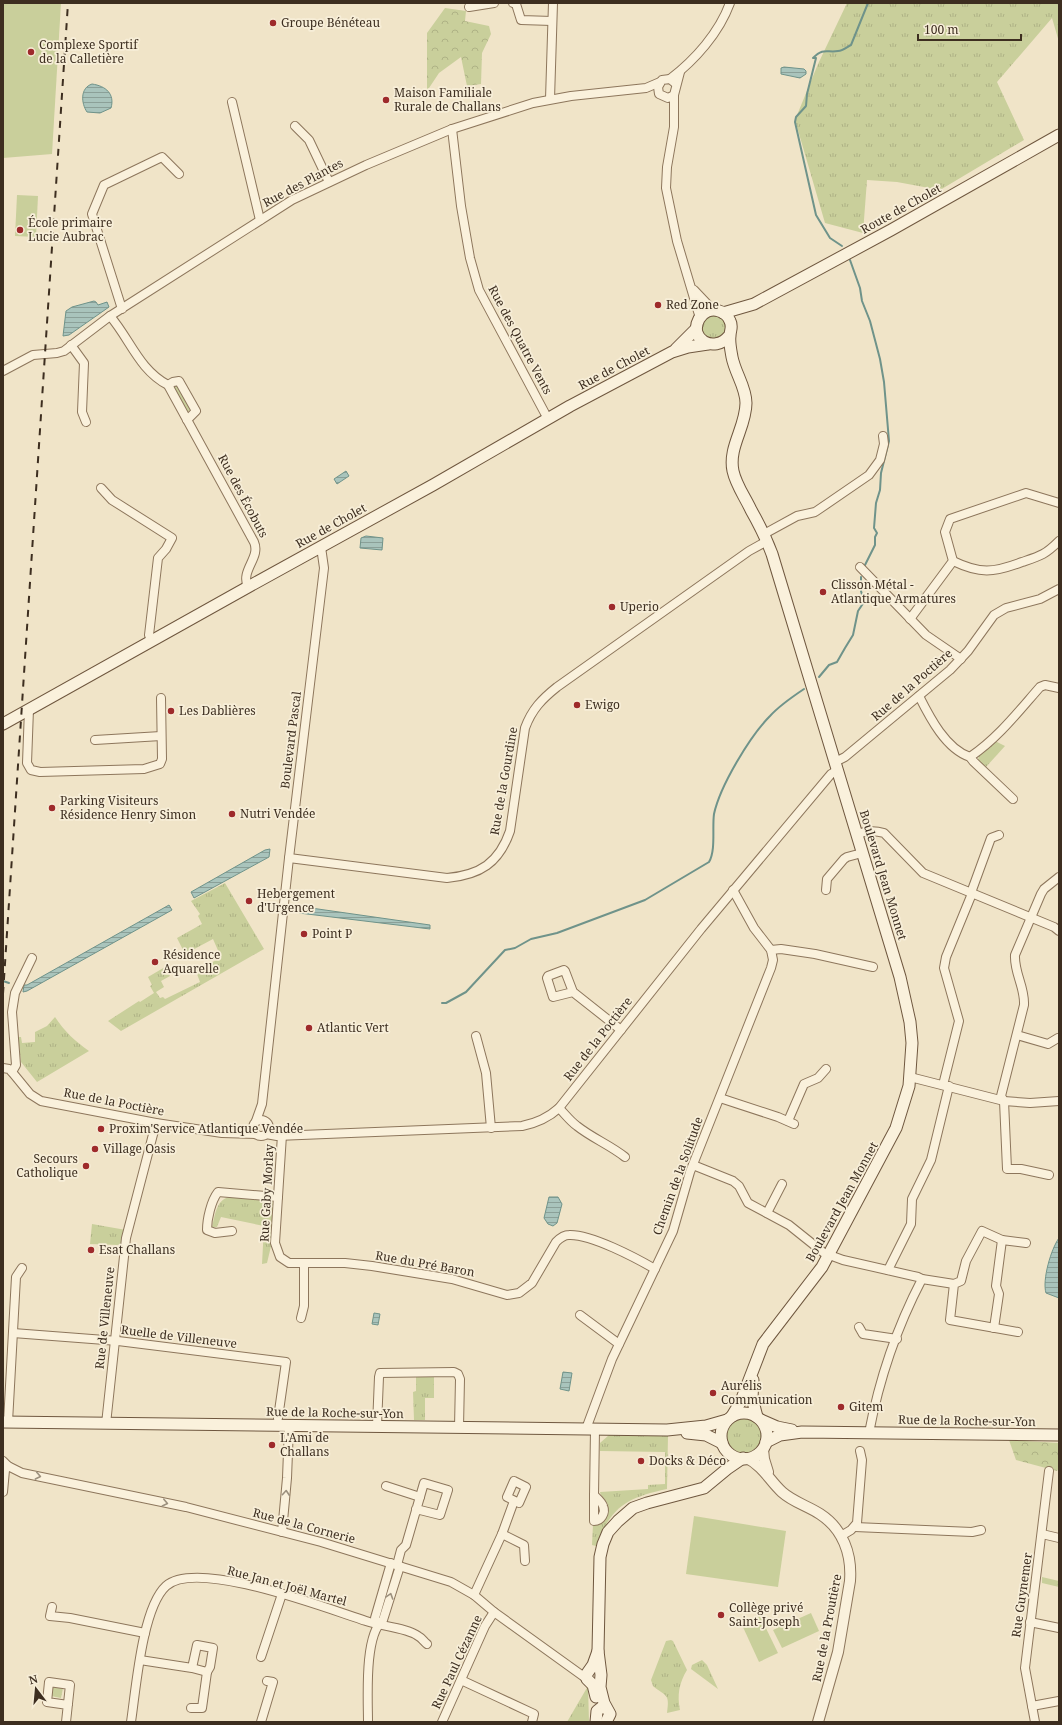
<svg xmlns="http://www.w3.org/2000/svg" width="1062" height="1725" viewBox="0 0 1062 1725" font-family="'Noto Serif',serif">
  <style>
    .grass { fill: url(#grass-tufts) }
    .forest { fill: url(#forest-crowns) }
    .pitch { fill: #c9cf9b }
    .water { fill: url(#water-rules); stroke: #6f938a }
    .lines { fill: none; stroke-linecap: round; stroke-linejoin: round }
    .stream { stroke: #6f938a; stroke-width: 2 }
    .minor-casing { stroke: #8d765c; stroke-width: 10 }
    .tertiary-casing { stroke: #8d765c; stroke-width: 12 }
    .secondary-casing { stroke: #6f573f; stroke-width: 13 }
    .minor { stroke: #faf1dc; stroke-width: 8 }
    .tertiary { stroke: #faf1dc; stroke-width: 10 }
    .secondary { stroke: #faf1dc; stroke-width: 11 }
    .rail { stroke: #3d2e20; stroke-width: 2; stroke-dasharray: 7 7; stroke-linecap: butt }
    .oneway { stroke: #9c907e }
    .poi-dot { fill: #9e2a2b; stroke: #f7eed8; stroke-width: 1.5 }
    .labels { text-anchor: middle; stroke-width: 3.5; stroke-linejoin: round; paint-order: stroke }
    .poi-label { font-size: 12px; fill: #3d2e20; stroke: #f7eed8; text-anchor: start }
    .street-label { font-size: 12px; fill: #3d2e20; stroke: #f7eed8 }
  </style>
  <defs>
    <pattern id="grass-tufts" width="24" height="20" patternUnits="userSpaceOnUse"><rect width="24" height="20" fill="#c9cf9b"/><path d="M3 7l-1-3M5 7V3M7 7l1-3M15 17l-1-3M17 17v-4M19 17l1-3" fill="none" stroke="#aeb285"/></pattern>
    <pattern id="forest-crowns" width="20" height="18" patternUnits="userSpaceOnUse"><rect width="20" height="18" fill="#c9cf9b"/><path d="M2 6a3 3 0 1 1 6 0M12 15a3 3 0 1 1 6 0" fill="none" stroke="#aeb285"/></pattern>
    <pattern id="water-rules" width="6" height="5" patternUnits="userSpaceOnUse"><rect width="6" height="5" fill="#a9c4bc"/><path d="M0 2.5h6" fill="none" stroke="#8ba098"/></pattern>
  </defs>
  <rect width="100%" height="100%" fill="#f0e4c8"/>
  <g class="grass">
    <path d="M847,3H1059V42L1052,18L997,82L1024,140L940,190L897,182L867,180L863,233L825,223L795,120L818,64Z"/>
    <path d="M708,314L723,316L728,329L719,341L703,336L700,324Z"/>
    <path d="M177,385L190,407V409L189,411H186L174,388V386Z"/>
    <path d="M995,741L1005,746L986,767L978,760L979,755Z"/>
    <path d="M225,883L264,949L121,1031L108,1021L139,1001L140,1002L154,993L150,986L152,985L148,977L165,967L170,976L161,981L164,987L156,992L160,998L163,997L165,999L200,982L197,974H194L193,971L219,959L220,955L213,939L185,954L177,938L202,924L198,916L200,914L191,901Z"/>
    <path d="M55,1017C64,1031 76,1042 89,1051L37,1082L21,1062L18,1037H21L22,1043L35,1042V1032L47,1026Z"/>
    <path d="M229,1197L272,1200L274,1203L272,1242L267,1263L262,1264L264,1226L221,1217L217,1227H212C215,1216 216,1200 229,1197Z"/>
    <path d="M92,1224L126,1230L124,1241L118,1245L90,1244Z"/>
    <path d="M416,1376H434V1398H425V1420H414L413,1392L416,1391Z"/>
    <circle cx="744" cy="1435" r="18"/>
    <path d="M609,1435L668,1436L667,1489C626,1498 612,1506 596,1546L592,1545L593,1524C600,1520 612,1514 607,1503C605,1498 601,1497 600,1492L648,1489V1485L665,1484V1452L600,1451V1443Z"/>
    <path d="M1042,1577L1059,1581V1587L1042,1583Z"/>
    <path d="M671,1640L673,1641L687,1670C679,1683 677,1695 680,1710L667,1713C670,1693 666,1697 653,1686L651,1680L666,1641Z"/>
    <path d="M702,1660L707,1665L718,1689L691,1669L692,1665Z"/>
    <path d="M52,1686L63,1688L61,1698L51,1696Z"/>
    <path d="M588,1686L589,1722H567Z"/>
  </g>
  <g class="forest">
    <path d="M445,8L466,11L465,21L489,26L491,34L482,53L481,84L467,86L461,57L439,73L427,91V33Z"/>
    <path d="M1009,1440L1059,1443V1468L1057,1471L1016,1460Z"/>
  </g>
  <g class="pitch">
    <path d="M3,3H61L52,154L3,158Z"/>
    <path d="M17,195L38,196L36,237L15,236Z"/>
    <path d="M694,1516L786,1531L778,1587L686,1574Z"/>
    <path d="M811,1613L819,1631L782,1648L773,1630Z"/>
    <path d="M760,1616L778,1653L759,1662L742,1625Z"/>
  </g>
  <g class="water">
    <path d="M784,67L804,69L806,71V74L800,78L781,74V68Z"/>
    <path d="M92,84C106,86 115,94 111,108L100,113L87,112C81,103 80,88 92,84Z"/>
    <path d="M94,301L96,302L98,305L107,302L109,307L69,335L63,336L66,311L72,307Z"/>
    <path d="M346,471L349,476L337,484L334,479Z"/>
    <path d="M366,536L383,538L382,550L360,548L361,538Z"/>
    <path d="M270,849L269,857L194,898L191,892L265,850Z"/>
    <path d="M169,905L172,910L27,991L23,992L24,985H27Z"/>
    <path d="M300,905L304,907L430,925V929L299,913Z"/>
    <path d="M549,1197H558L562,1204L557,1223L553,1226L548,1224L544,1218Z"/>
    <path d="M1059,1238V1298L1046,1293C1042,1280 1051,1249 1059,1238Z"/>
    <path d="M374,1313L380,1314L378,1325L372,1324Z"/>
    <path d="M563,1372L572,1373L569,1391L560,1389Z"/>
  </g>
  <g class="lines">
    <g class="stream">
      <path d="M842,246L830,238L816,215L795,122L796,117L806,106L807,94L816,58H813C824,47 827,53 838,51C843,51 847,47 851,45L868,3"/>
      <path d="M850,260L860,288L862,301L870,321L880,359L884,382L889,441L881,473L880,490L876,503L874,528L877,533L875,537V545L865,565"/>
      <path d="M819,677L829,665L837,662L845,648L853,635L858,611L864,602L861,591V577"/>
      <path d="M3,981L9,983"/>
      <path d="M442,1003H446L466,992L505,950L515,948L531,939L557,933L645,900L709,862C716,850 712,828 714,814C720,786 750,736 770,716C780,705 792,697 804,689"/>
    </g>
    <g class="minor-casing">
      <g id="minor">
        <path d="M513,3L516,4L521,20L552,21"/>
        <path d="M469,7L494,3"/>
        <path d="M670,79C695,60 719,33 730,3"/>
        <path d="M676,84L670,79L662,80L658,87L659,94L668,98L674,95L680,72"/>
        <path d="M674,95V127L667,167L666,188L677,241L700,318"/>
        <path d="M550,99L553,3"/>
        <path d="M232,102L260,220"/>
        <path d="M295,126L309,140L329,182"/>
        <path d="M452,129L461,206L470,258L479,290L548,419"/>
        <path d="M694,290L713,310"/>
        <path d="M122,309L92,214L104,185L162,157L179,174"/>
        <path d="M110,316C130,339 139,370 168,385L254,542C261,558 240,570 248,587"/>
        <path d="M71,345L84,363L82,412L86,422"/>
        <path d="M3,371L33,355L57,353L64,351L110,316L292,200L366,165L452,129L533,103L571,96L646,88L660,82"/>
        <path d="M168,385L173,382L179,381L196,411L187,420"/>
        <path d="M101,488L112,500L172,538L166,549L158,558L149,635L151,641"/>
        <path d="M764,534L797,516L815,512L869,475L880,460L884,444L883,436"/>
        <path d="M953,561C980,574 993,573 1022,562C1040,556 1045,555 1059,541"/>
        <path d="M860,567L926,635L961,659"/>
        <path d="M910,619L953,561L945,532L950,519L1026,493L1059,503"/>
        <path d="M919,696C930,718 946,749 970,757L973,761L1013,799"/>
        <path d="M29,709L27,763L31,770L40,772L144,769L160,764L162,759L161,698"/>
        <path d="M95,740L161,736"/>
        <path d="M970,757C998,738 1018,712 1040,687L1045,685L1059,688"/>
        <path d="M835,762L845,757L950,670L968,651L994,615L1006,608L1040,599L1059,589"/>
        <path d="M857,834C867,831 874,830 884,833L923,873L1054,927L1059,931"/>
        <path d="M289,858L447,878C480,875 499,863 510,831L525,728C532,709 542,699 557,687L749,551L767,541"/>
        <path d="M826,890L827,879L844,859L847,857L862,853"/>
        <path d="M771,950L781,949L815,954L873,967"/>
        <path d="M573,992L553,997L547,978L548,976L564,970L565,971L573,992L621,1030"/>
        <path d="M1017,1035L1048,1044L1058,1038"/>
        <path d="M476,1036L486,1073L491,1128"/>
        <path d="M3,1068L9,1069L12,1072L30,1094L41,1101L156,1123L222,1133L256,1134"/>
        <path d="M12,1072L16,1065L12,1012L15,993L32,958"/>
        <path d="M910,1077L1004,1101L1030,1103L1059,1101"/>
        <path d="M943,1085L959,1021L944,968L946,957L971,896L972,890L991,838L999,835"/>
        <path d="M720,1098L778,1117L794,1124"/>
        <path d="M559,1108C565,1114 570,1121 577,1126C592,1138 610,1145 625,1157"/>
        <circle cx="261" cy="1128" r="8"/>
        <path d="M256,1121L262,1104L289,858L324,568L321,547"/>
        <path d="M788,1121L804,1084L818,1078L826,1069"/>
        <path d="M266,1134L277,1136L522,1126C537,1123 548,1118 559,1108L701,929L831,774L838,770"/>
        <path d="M282,1135L275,1243L280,1257L289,1263H345L372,1266L452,1279L507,1295L519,1293L532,1283L556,1242C560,1238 564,1235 569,1235C591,1234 636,1258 655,1269"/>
        <path d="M693,1165L733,1181L739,1186L748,1203L789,1225L824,1253L843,1260L918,1277L922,1279L954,1284"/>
        <path d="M1049,1175L1021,1169H1007L1004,1101L1001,1096L1024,1005C1025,987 1014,973 1015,955L1041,894L1044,889L1059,877"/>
        <path d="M767,1213L782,1184"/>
        <path d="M232,1231L215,1233L207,1230C207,1219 211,1201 218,1192L278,1197"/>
        <path d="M1002,1240L982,1231L966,1261L961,1281L954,1284L950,1320L1018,1332"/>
        <path d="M888,1270L911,1224L912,1199L931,1160L949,1086"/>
        <path d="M580,1315L619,1344"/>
        <path d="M301,1318L304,1306V1263"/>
        <path d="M859,1327L863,1334L897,1339"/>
        <path d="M994,1328L999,1294L996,1286L1002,1240L1026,1243"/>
        <path d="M13,1333L118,1341L286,1362L278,1418"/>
        <path d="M8,1422L16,1277L22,1268"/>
        <path d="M106,1424L126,1238L156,1123"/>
        <path d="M377,1426L379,1377L380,1373L454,1372L458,1374L460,1379L459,1427"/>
        <path d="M586,1429L612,1359L673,1231L690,1172L771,968L773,960L771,950L754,928L733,890"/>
        <path d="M869,1433C879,1380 897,1327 922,1279"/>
        <path d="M3,1461L8,1466L22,1473L186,1507L321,1542L451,1582L474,1595L494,1612L587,1679"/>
        <path d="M514,1481L526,1487L519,1503L507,1497Z"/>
        <path d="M386,1486L420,1497"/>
        <path d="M3,1492L5,1470L8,1466"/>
        <path d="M594,1495V1521C601,1521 606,1513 603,1506C602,1502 597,1498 594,1495L595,1430"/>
        <path d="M855,1527L972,1532L981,1530"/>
        <path d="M282,1532L287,1478L289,1426"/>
        <path d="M502,1534L524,1545L525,1561"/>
        <path d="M1042,1534L1059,1538"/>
        <path d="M841,1536L851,1530L857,1523L862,1460L860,1451"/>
        <path d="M397,1565L401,1550L406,1545L424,1483L448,1490L440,1515L416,1509"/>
        <path d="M474,1595L502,1534L514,1501"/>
        <path d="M52,1607L50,1616L70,1618L145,1633"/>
        <path d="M1030,1622L1059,1628"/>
        <path d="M377,1624L375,1618L391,1563"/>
        <path d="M261,1657L282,1594"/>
        <path d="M140,1660L192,1668L207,1672L210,1667L213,1648L197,1645L192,1668"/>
        <path d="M461,1680L534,1714L532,1722"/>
        <path d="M1032,1706L1059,1701"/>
        <path d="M191,1708H202L207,1672"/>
        <path d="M66,1722L70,1685L49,1682L47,1702L68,1705"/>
        <path d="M131,1722C136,1689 142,1608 166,1586C197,1558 328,1609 366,1621C380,1626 408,1628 418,1636C422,1638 424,1642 427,1644"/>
        <path d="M261,1722L273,1682L267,1681"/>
        <path d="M368,1722C368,1698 364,1635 383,1620L400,1566"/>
        <path d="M442,1722L485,1626L494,1612"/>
        <path d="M1035,1722L1025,1668L1049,1471"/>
      </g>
    </g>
    <g class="tertiary-casing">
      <g id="tertiary">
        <path d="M763,1449L764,1459L768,1472"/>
        <path d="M747,1458C764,1467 769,1480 782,1492C793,1502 808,1506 820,1514C843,1529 852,1554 850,1581L838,1652L818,1722"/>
      </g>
    </g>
    <g class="secondary-casing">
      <g id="secondary">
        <path d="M723,313L754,304L891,230L1059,135"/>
        <path d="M729,336C714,354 688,339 699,319C703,312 711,308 719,311C724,312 728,316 730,321C733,327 730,330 730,336C729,342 731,351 732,357C735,373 746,387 746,403C746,427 728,447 733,471C736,485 745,497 751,510C759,524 766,538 772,554L900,977L910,1022L912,1043L909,1086L896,1128L822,1267L763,1344L741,1401L732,1416"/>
        <path d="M676,349L696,329"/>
        <path d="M3,724L248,587L433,485L570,406L672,352L688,347L708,344"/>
        <path d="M753,1380L752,1398L757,1417"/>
        <circle cx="744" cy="1436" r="23"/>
        <path d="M761,1420L777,1427L792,1430"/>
        <path d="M3,1422L667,1430L706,1426L727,1420"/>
        <path d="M687,1433L706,1435L722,1443"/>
        <path d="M766,1442L780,1435L802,1432L1059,1435"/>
        <path d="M596,1697L593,1685L587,1679L586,1675L593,1665L598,1651"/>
        <path d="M596,1722L597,1711L602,1707L606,1708"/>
        <path d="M606,1722L610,1714L604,1703L600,1687L601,1675L598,1651L600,1557L603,1544L608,1532L618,1521L633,1508L647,1503L704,1488L727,1469L743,1458"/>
      </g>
    </g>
    <use href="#minor" class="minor"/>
    <use href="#tertiary" class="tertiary"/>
    <use href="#secondary" class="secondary"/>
    <path class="rail" d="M3,994L68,3"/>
  </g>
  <defs><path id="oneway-chevron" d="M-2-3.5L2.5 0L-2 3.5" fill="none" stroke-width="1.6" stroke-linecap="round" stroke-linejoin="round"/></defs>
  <g class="oneway">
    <use href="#oneway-chevron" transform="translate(38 1476) rotate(11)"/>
    <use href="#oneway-chevron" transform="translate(286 1493) rotate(-86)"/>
    <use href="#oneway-chevron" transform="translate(165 1503) rotate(13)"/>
    <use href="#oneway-chevron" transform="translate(390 1596) rotate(-72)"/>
  </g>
  <g class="poi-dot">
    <circle cx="273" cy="23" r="4"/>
    <circle cx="31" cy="52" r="4"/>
    <circle cx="386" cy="100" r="4"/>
    <circle cx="20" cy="230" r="4"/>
    <circle cx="658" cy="305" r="4"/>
    <circle cx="823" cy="592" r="4"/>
    <circle cx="612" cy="607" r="4"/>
    <circle cx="577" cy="705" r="4"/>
    <circle cx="171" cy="711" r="4"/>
    <circle cx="52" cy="808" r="4"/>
    <circle cx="232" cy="814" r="4"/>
    <circle cx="249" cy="901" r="4"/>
    <circle cx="304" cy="934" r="4"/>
    <circle cx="155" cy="962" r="4"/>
    <circle cx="309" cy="1028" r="4"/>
    <circle cx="101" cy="1129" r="4"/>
    <circle cx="95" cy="1149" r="4"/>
    <circle cx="86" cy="1166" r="4"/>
    <circle cx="91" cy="1250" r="4"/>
    <circle cx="713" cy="1393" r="4"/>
    <circle cx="841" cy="1407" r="4"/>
    <circle cx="272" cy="1445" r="4"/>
    <circle cx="641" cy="1461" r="4"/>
    <circle cx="721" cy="1615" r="4"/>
  </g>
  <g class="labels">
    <g class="poi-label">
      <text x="281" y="27">Groupe Bénéteau</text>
      <text x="39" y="49">Complexe Sportif<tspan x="39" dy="14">de la Calletière</tspan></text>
      <text x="394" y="97">Maison Familiale<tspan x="394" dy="14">Rurale de Challans</tspan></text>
      <text x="28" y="227">École primaire<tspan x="28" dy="14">Lucie Aubrac</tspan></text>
      <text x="666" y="309">Red Zone</text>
      <text x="831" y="589">Clisson Métal -<tspan x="831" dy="14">Atlantique Armatures</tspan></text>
      <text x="620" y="611">Uperio</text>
      <text x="585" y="709">Ewigo</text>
      <text x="179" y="715">Les Dablières</text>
      <text x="60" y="805">Parking Visiteurs<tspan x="60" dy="14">Résidence Henry Simon</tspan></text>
      <text x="240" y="818">Nutri Vendée</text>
      <text x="257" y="898">Hebergement<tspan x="257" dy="14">d'Urgence</tspan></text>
      <text x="312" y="938">Point P</text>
      <text x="163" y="959">Résidence<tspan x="163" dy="14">Aquarelle</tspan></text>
      <text x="317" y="1032">Atlantic Vert</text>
      <text x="109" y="1133">Proxim'Service Atlantique Vendée</text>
      <text x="103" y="1153">Village Oasis</text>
      <text x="78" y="1163" text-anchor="end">Secours<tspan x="78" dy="14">Catholique</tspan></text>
      <text x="99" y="1254">Esat Challans</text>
      <text x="721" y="1390">Aurélis<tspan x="721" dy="14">Communication</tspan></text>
      <text x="849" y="1411">Gitem</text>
      <text x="280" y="1442">L'Ami de<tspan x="280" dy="14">Challans</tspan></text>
      <text x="649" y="1465">Docks &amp; Déco</text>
      <text x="729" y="1612">Collège privé<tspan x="729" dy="14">Saint-Joseph</tspan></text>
    </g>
    <g class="street-label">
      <text transform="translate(303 183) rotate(-28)" y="4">Rue des Plantes</text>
      <text transform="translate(901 209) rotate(-29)" y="4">Route de Cholet</text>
      <text transform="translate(520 340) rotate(62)" y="4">Rue des Quatre Vents</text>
      <text transform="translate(614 368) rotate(-28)" y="4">Rue de Cholet</text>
      <text transform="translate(243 496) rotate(62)" y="4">Rue des Écobuts</text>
      <text transform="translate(331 526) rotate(-29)" y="4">Rue de Cholet</text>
      <text transform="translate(912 685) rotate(-41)" y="4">Rue de la Poctière</text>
      <text transform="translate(291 740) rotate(-83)" y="4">Boulevard Pascal</text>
      <text transform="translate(504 781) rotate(-80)" y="4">Rue de la Gourdine</text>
      <text transform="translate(883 875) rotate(73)" y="4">Boulevard Jean Monnet</text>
      <text transform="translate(598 1039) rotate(-52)" y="4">Rue de la Poctière</text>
      <text transform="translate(114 1102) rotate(11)" y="4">Rue de la Poctière</text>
      <text transform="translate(678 1176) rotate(-70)" y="4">Chemin de la Solitude</text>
      <text transform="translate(267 1193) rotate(-87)" y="4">Rue Gaby Morlay</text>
      <text transform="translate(842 1202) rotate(-61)" y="4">Boulevard Jean Monnet</text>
      <text transform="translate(425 1264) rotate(10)" y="4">Rue du Pré Baron</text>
      <text transform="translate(105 1318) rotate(-84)" y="4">Rue de Villeneuve</text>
      <text transform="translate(179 1337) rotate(7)" y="4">Ruelle de Villeneuve</text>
      <text transform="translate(335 1413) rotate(1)" y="4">Rue de la Roche-sur-Yon</text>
      <text transform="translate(967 1421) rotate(1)" y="4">Rue de la Roche-sur-Yon</text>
      <text transform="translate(304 1526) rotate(15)" y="4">Rue de la Cornerie</text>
      <text transform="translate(287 1586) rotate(15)" y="4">Rue Jan et Joël Martel</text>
      <text transform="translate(1022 1595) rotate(-82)" y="4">Rue Guynemer</text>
      <text transform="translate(827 1628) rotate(-79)" y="4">Rue de la Proutière</text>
      <text transform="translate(457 1662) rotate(-65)" y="4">Rue Paul Cézanne</text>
    </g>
  </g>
  <rect width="1062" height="1725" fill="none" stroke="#3d2e20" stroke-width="8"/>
  <g transform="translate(36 1689) rotate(344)" stroke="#f7eed8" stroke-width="3" paint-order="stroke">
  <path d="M0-3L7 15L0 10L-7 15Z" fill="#3d2e20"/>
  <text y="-6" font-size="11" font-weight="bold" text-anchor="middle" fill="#3d2e20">N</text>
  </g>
  <path d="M918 34v6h103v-6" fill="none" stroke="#3d2e20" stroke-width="2"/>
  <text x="924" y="34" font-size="12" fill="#3d2e20" stroke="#f7eed8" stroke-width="3" paint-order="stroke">100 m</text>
</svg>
